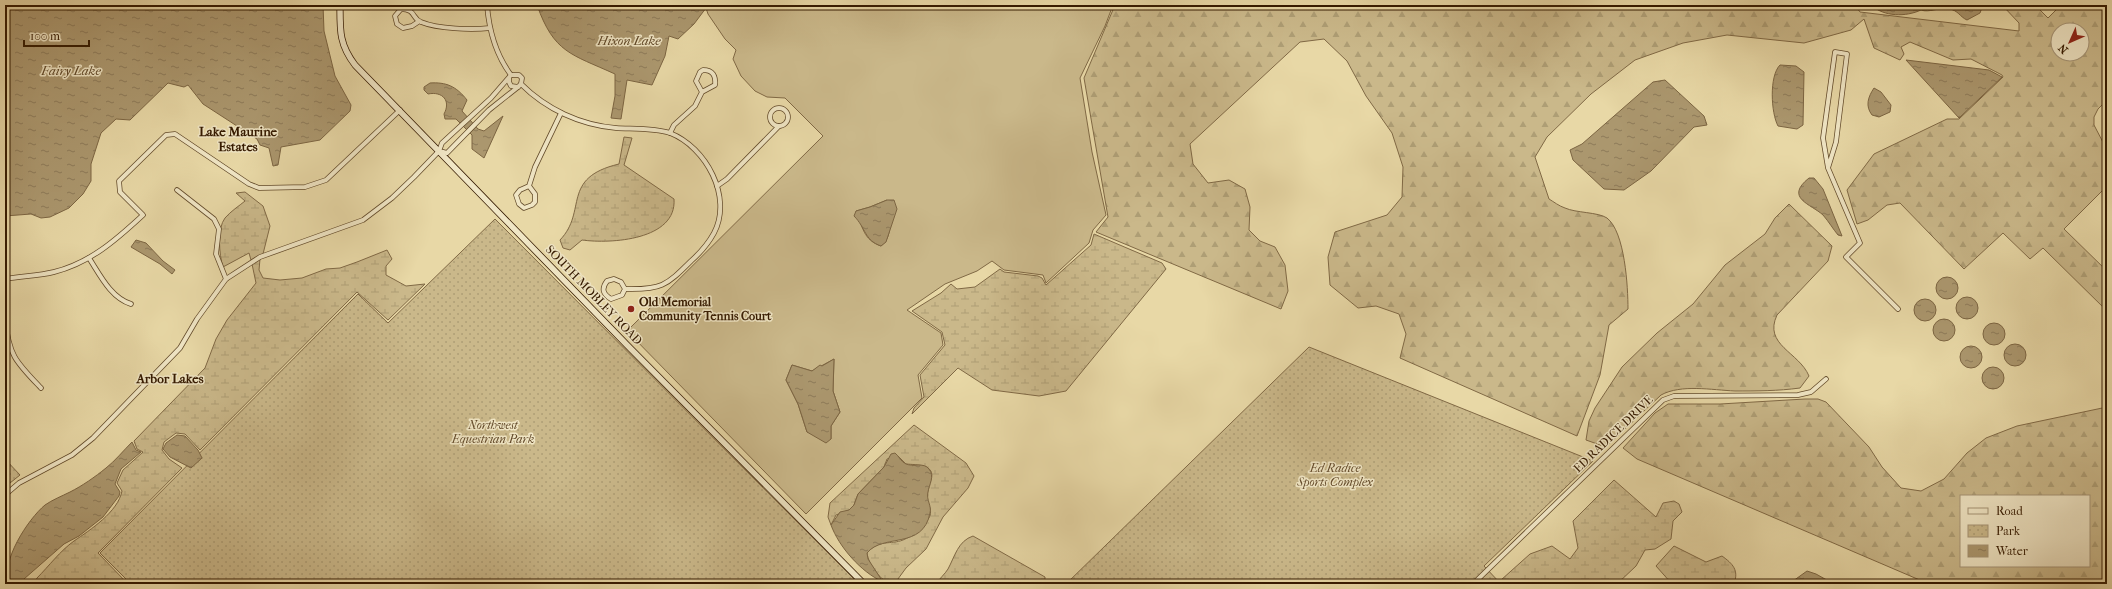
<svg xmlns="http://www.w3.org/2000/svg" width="2112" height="589" viewBox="0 0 2112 589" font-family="'IM FELL French Canon',serif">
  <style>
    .grass { fill: #cab88a; stroke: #806945; fill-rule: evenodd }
    .forest { fill: url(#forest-firs); stroke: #806945; fill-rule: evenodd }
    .wetland { fill: url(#wetland-marsh); stroke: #806945 }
    .park { fill: url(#park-dots); stroke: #806945 }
    .water { fill: url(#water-ripples); stroke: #7c6542 }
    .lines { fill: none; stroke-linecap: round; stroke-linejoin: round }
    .street-casing { stroke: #624a2a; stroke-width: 5.5 }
    .secondary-casing { stroke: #351a00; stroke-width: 7 }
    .street { stroke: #f0e6c5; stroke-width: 4 }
    .secondary { stroke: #f0e6c5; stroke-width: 5.5 }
    .poi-dot { fill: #8f2418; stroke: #f0e6c5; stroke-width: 1.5 }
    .labels { text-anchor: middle; stroke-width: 3; stroke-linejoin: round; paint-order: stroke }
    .street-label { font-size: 12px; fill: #351a00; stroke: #f0e6c5 }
    .poi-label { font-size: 12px; font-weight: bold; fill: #351a00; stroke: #f0e6c5; text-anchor: start }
    .park-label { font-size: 12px; font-style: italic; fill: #624929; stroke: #f0e6c5 }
    .water-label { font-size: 13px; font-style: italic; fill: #5e4626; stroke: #f0e6c5 }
    .neighbourhood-label { font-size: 13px; font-weight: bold; fill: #351a00; stroke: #f0e6c5 }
  </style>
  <defs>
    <pattern id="forest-firs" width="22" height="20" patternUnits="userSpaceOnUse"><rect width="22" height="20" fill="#cab88a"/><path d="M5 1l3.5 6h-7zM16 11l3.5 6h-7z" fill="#ae9e75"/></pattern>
    <pattern id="wetland-marsh" width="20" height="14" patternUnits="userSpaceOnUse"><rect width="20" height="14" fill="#cab88a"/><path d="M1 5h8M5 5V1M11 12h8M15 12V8" fill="none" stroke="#ae9e75"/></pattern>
    <pattern id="park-dots" width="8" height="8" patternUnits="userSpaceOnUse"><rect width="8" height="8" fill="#cab88a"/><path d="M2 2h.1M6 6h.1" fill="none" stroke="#ae9e75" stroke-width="1.8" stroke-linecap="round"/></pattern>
    <pattern id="water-ripples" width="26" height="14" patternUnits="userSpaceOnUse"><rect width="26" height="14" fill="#ab976e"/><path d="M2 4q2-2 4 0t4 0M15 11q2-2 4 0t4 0" fill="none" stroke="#8c7a58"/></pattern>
  </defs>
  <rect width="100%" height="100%" fill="#e8d8a6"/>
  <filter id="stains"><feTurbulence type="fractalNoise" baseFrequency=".005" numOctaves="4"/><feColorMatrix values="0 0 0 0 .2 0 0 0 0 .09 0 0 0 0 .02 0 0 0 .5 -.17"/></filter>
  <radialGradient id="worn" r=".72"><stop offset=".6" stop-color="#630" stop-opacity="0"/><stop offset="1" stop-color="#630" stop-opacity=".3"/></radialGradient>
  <path class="grass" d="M705,5H1113L1105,26L1080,78L1092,152L1106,215L1093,230L1089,243L1046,283L1043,275L1004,270L992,261L977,271L945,284L907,310L941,333L943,345L918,375L922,398L806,514L626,330L629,329L823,136L785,98L767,97L755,91L741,76L733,59L736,50L725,39L708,14ZM887,200C888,215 895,235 881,246C863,240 863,227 856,211L870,207ZM834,359L833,391L840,412L831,426V439L807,432L798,404L786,380L792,365L812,371Z"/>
  <g class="forest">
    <path d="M1115,5H1855L1860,12L2019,31V23L2002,5H2035L2048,18L2061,5H2107V100L2098,109L2094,117V125L2107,150V186L2064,229L2107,271V311L2043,248L2030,259L2003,233L1964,269L1900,203L1887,205L1868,220L1857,224L1847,190L1874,154L1947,119H1959L2003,77L2002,75L1971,59L1953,60L1910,42L1901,47L1904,54L1900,60L1874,48L1864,19L1851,30L1804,43L1727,35L1683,43L1635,60L1591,94L1547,137L1535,157L1549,199C1554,202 1559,206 1565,208C1576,213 1598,212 1607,218C1625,232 1628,287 1628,309L1609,325L1600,375L1577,436L1400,358L1406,334L1399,314L1376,306L1358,308L1330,285L1328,257L1335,232L1387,215L1402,197L1403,167L1392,133L1366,96L1347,61L1324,39L1300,42L1190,144L1193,164L1208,183L1229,180L1245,189L1250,207L1249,230L1260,241L1275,247L1285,265L1288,291L1281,309L1096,232L1108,217L1084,78ZM2058,30H2082V54H2058Z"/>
    <path d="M1789,204L1832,246L1828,261L1777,315C1763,345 1799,352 1809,376L1800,388C1778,391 1756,391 1735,391C1712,390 1681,384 1661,395L1608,445L1603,446L1586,440L1589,421L1595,408L1622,367L1657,333L1693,304L1725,265L1765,234L1775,218Z"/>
    <path d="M1805,399H1818L1826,402L1869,447L1882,467L1901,488L1921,491L1944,479L1967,453L1986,438L2017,426L2107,407V584H1929L1637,459L1623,448L1655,413L1668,404H1720ZM1961,496H2089V566H1961Z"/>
  </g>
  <g class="wetland">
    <path d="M624,137L632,138L624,165L674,199C677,240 611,244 582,240L570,250L563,248L560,240C588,211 560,178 619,164Z"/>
    <path d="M245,192L263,206L270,226L263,254L251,260L249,253L223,267C219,255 217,228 225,218C231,211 239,206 245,201L236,193Z"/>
    <path d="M1094,234L1162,263L1166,269L1066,391L1039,396L992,390L958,368L912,414L914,408L924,397L920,375L945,345L942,332L912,311L941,293L951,284L957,289L975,287L1000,269L1004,272L1038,276L1042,278L1046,285L1091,245Z"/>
    <path d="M387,250L392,259L386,266V275L406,286L425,284L388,320L357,292L200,450L185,434L176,433L164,442L162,450L169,459L182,468L98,553L128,584H34L37,578C49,566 60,551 74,541C90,530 118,512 122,491L117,483L123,470L143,452L137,449L134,441L205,368L216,339L227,320L256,283L252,264L260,259L259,270L263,278L280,280L302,278L326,269L340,268L357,262Z"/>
    <path d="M914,425L966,463L974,476L968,488L943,517L926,549L906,568L895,583C883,586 868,564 867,553C878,539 891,545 903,540C913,536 925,526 930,516C932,509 928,505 927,498C927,492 929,486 931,480C936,464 917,465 906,464L898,456L887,459L884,467L858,494L854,505L849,510L836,515L831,525L828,517L830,503Z"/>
    <path d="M1614,480L1656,517L1663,503L1674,501L1679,504L1682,512L1673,521L1671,539L1655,549L1645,550L1636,566L1617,584H1505L1501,580L1530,554L1552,546L1570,559L1578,548L1573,521Z"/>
    <path d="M973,536L1045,577V579L1042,584H936C939,579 945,574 948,569C955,556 958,541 973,536Z"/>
    <path d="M1674,546L1706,562L1722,556C1733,564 1739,570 1734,584H1672L1656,566Z"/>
  </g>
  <g class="park">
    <path d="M495,219L859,584H131L100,553L358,294L388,323Z"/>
    <path d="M1309,347L1593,461L1484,566L1501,584H1066Z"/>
    <path d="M5,459L20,475L5,487Z"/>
  </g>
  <g class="water">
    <path d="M5,5H323L324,31L335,76L351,105L350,111L320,140L281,147L278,165L273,166L269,148L260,145L257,139L203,104L188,85L184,87L168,83L130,120L116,119L101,133L91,164V181L83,194L69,208L50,217L41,218L31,214L5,216Z"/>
    <path d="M537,5H702L706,8L694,24L678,39L669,36L665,56L652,85L627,80L621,119L611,118L615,96V74C571,54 554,53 537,5Z"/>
    <path d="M1871,5H1983L1980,13L1967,20C1960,17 1958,10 1949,9C1939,7 1929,13 1921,10C1906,17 1884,17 1871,5Z"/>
    <path d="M1906,60L1989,70L2002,77L1959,118Z"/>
    <path d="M1780,65L1796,66L1804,72L1803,125L1797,129L1778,126C1771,113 1769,76 1780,65Z"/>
    <path d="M1665,80L1704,116L1707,125L1694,127L1651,171L1624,190L1604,189L1573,160L1570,150L1582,144L1653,82Z"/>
    <path d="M430,83C446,82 456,86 467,100L462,111L478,129L484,131L503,116L484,158L472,149V135L456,119H445L444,114C451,101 443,91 428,94L424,90V87Z"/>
    <path d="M1874,88L1881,92L1891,105L1890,112L1879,117L1872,115C1865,106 1868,97 1874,88Z"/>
    <path d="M1809,178H1814L1823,189L1842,236L1838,235C1833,229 1829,222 1823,215C1811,204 1784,198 1809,178Z"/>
    <path d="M887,200H894L897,209L886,242L881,246C864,240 866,228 854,216L856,211L870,207Z"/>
    <path d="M136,240L146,243L163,261L175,270L172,274L160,264L131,247Z"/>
    <circle cx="1947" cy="288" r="11"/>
    <circle cx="1967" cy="308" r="11"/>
    <circle cx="1925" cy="310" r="11"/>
    <circle cx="1944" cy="330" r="11"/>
    <circle cx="1994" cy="334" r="11"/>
    <circle cx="2015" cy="355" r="11"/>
    <circle cx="1971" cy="357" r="11"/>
    <path d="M834,359L833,391L840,412L831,426V439L826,443L807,432L798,404L786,380L792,365L812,371L820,365L822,366Z"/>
    <circle cx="1993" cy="378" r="11"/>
    <path d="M177,435L185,436L198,450L202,458L191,468L170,457L163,449L166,443Z"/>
    <path d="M132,442L136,450L141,452L121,469L115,484L120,492L119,496L103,517L79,536L64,544L24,579L21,584H9C0,562 28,519 45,505C52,500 62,496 70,492C82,486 95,477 106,468C115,461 123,451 132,442Z"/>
    <path d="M895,453C899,456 901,462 906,464C913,467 924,462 929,469C935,476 929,485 928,492C926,500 932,506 930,513C923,550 883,533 867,553L868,559L883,582C861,572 839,547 831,525L840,512L849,510L854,505L858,494L884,467L891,454Z"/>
    <path d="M1807,571L1816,574L1834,584H1781L1793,581Z"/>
  </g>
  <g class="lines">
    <g class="street-casing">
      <g id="street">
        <path d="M487,5C489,30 496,55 511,75"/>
        <path d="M418,22L412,26L403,28L397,24L395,16L401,9C416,9 412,19 421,22C438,29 472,30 490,28"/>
        <path d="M521,84C546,109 580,125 616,128C632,129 655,128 670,133C706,147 733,197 714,233C708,244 700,253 691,261C666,286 661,290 625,289L621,282L614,279L607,281C601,289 603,294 611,299L622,295L625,289"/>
        <circle cx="779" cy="117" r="9"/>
        <path d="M670,133L674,125L695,106L702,92L715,85C716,76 713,70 703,70L700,72L696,81L702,92"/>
        <path d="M439,151L447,153L489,110L518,87"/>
        <path d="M1828,168L1823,138L1835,52L1847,54L1836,142L1828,168L1860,243L1846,257L1898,309"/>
        <path d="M529,186L535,194V202L532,205L524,208L519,204L516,195L520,190L529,186L535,167L561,113"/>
        <path d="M717,186L727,179L779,126"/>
        <path d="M177,190L214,219L219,229L216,254L226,279"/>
        <path d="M89,258C100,275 111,298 131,304"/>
        <path d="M5,279C21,276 38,276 54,272C90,263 116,240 143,215L120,192L119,181L166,135L175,134L249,184L259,188L305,187L326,180L400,110"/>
        <path d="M5,319C9,356 16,362 41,388"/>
        <path d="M5,495L19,483L72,455L93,438L180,348L197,319L226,279L260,257L363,220L392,198L414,177L439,151L442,143L491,98L511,75H519L522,78L521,84L518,87L511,86L509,82V78"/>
        <path d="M1473,584L1663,400L1674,396L1798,395L1811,392L1826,379"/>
      </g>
    </g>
    <g class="secondary-casing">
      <path id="secondary" d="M340,5C340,30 339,44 355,65L626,344L864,584"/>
    </g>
    <use href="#street" class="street"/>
    <use href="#secondary" class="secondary"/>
  </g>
  <circle class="poi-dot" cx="631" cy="309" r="4"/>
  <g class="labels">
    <g class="street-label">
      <text transform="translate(594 295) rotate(46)" y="4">SOUTH MOBLEY ROAD</text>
      <text transform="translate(1613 434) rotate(-44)" y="4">ED RADICE DRIVE</text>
    </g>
    <g class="poi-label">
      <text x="639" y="306">Old Memorial<tspan x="639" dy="14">Community Tennis Court</tspan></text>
    </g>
    <g class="park-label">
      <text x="493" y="429">Northwest<tspan x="493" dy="14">Equestrian Park</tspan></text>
      <text x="1335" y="472">Ed Radice<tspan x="1335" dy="14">Sports Complex</tspan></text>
    </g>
    <g class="water-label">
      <text x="629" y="45">Hixon Lake</text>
      <text x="71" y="75">Fairy Lake</text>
    </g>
    <g class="neighbourhood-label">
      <text x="238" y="136">Lake Maurine<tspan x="238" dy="15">Estates</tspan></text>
      <text x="170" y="383">Arbor Lakes</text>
    </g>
  </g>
  <rect width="2112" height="589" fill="none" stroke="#e8d8a6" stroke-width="20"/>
  <rect x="6" y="6" width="2100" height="577" fill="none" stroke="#351a00" stroke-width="2"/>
  <rect x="10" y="10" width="2092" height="569" fill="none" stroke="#351a00"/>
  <rect x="1960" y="495" width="130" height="72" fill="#f0e6c5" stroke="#a59476"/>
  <rect x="1968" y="508" width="20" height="6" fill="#f0e6c5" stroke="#a59476"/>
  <text x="1996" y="515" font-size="12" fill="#351a00">Road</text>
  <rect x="1968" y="525" width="20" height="12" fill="url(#park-dots)" stroke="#a59476"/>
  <text x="1996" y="535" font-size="12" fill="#351a00">Park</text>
  <rect x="1968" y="545" width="20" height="12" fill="url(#water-ripples)" stroke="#a59476"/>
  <text x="1996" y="555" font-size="12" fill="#351a00">Water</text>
  <g transform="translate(2070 42) rotate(225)"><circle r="19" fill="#f0e6c5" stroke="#a59476"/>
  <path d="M0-3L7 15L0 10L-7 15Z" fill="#8f2418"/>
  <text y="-6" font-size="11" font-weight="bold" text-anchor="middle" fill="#351a00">N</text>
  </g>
  <path d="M24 40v6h65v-6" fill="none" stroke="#351a00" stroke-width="2"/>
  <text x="30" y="40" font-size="12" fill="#351a00" stroke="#f0e6c5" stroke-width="3" paint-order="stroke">100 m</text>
  <rect width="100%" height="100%" filter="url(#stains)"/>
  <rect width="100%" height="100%" fill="url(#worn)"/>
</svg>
